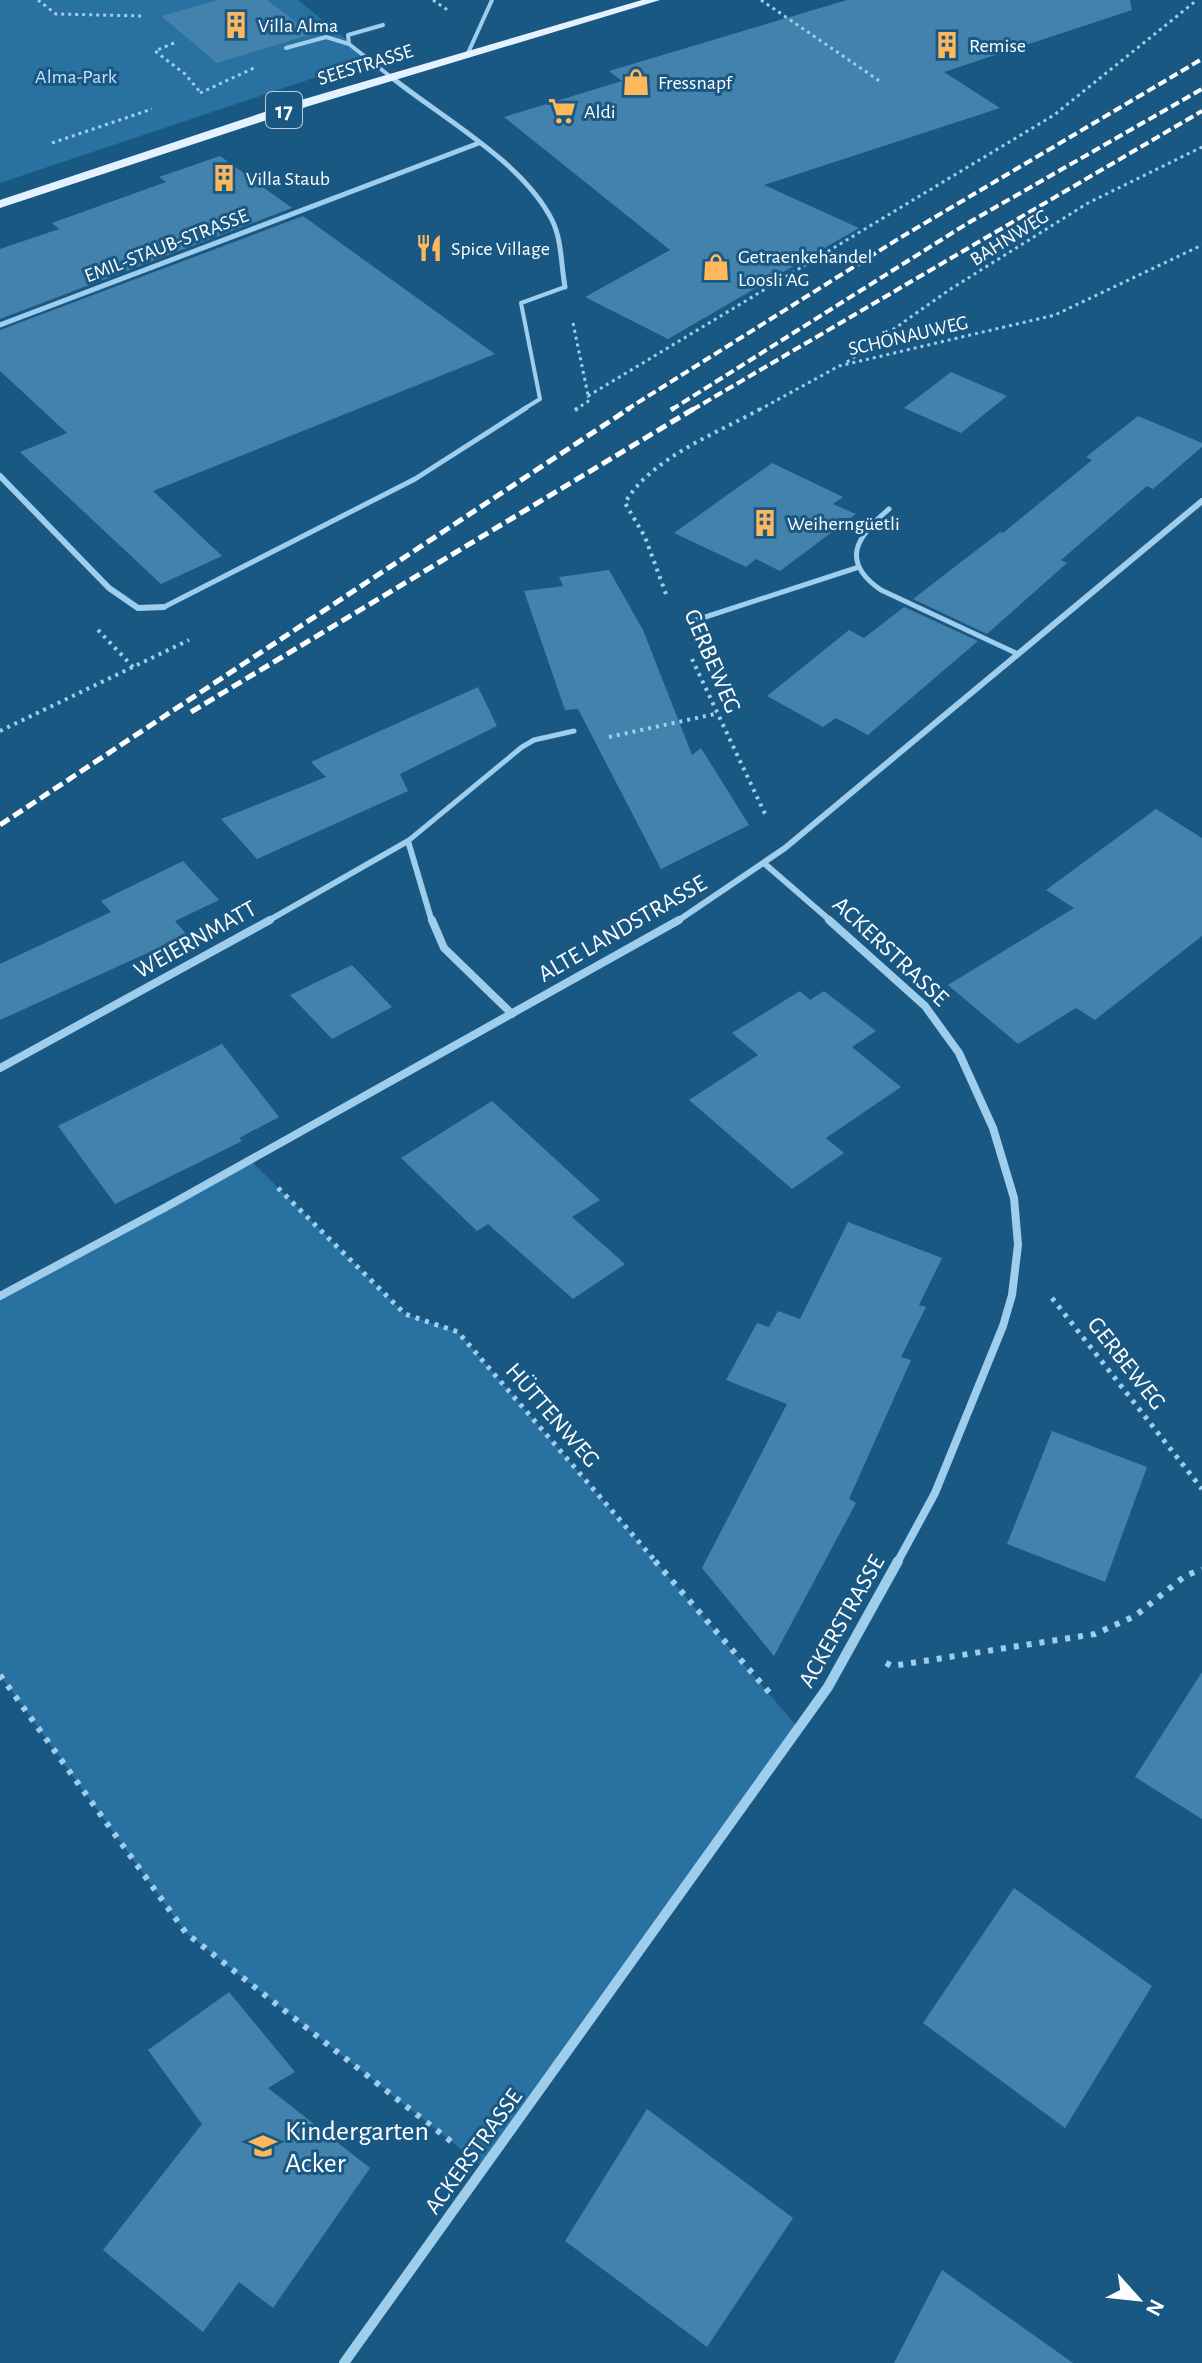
<svg xmlns="http://www.w3.org/2000/svg" width="1202" height="2363" viewBox="0 0 1202 2363" font-family="'Alegreya Sans',sans-serif">
  <style>
    .green { fill: #2871a1 }
    .building { fill: #4282ad }
    .lines { fill: none; stroke-linecap: round; stroke-linejoin: round }
    .path-far3 { stroke: #9fcdec; stroke-width: 3; stroke-dasharray: 3 4; stroke-linecap: butt }
    .path-far2 { stroke: #9fcdec; stroke-width: 4; stroke-dasharray: 3 5; stroke-linecap: butt }
    .path-far1 { stroke: #9fcdec; stroke-width: 5; stroke-dasharray: 4 6; stroke-linecap: butt }
    .path { stroke: #9fcdec; stroke-width: 6; stroke-dasharray: 5 8; stroke-linecap: butt }
    .lane-far1 { stroke: #9fcdec; stroke-width: 4 }
    .lane { stroke: #9fcdec; stroke-width: 5 }
    .street-far3 { stroke: #9fcdec; stroke-width: 5 }
    .street-far2 { stroke: #9fcdec; stroke-width: 6 }
    .street-far1 { stroke: #9fcdec; stroke-width: 8 }
    .street { stroke: #9fcdec; stroke-width: 10 }
    .primary { fill: #e4f2ff; fill-rule: evenodd }
    .rail-far1 { stroke: #fff; stroke-width: 4; stroke-dasharray: 9 4; stroke-linecap: butt }
    .rail { stroke: #fff; stroke-width: 5; stroke-dasharray: 11 5; stroke-linecap: butt }
    .labels { text-anchor: middle; stroke-width: 6; stroke-linejoin: round; paint-order: stroke }
    .far-poi-label { font-size: 20px; fill: #fff; stroke: #1a5884; text-anchor: start }
    .far-street-label { font-size: 20px; fill: #fff; stroke: #1a5884 }
    .far-park-label { font-size: 20px; fill: #c4e3f9; stroke: #1a5884 }
    .shield { fill: #1a5884; stroke: #bacdda; stroke-width: 2 }
    .shield-label { font-size: 22px; font-weight: bold; fill: #fff }
    .street-label { font-size: 24px; fill: #fff; stroke: #1a5884 }
    .near-poi-label { font-size: 28px; fill: #fff; stroke: #1a5884; text-anchor: start }
  </style>
  <rect width="100%" height="100%" fill="#1a5884"/>
  <g class="green">
    <path d="M0,0H298L370,59L0,183Z"/>
    <path d="M250,1160L405,1314L458,1332L800,1730L485,2168L186,1933L0,1675V1296Z"/>
  </g>
  <g class="building">
    <path d="M219,0H267L312,34L217,63L161,16Z"/>
    <path d="M847,0H1130L1132,10L944,72L1000,108L764,185L859,228L668,339L585,297L670,250L504,117L622,81L609,71Z"/>
    <path d="M220,156L292,208L0,319V249L59,229L52,223L166,182L159,177Z"/>
    <path d="M303,216L495,354L153,491L222,556L161,584L20,452L67,433L0,371V330Z"/>
    <path d="M951,372L1007,396L961,433L904,408Z"/>
    <path d="M1138,416L1202,443V447L1153,489L1147,486L1061,560L1067,563L987,634L913,599L1000,532L1003,533L1092,460L1086,457Z"/>
    <path d="M772,463L843,497L833,504L856,514L780,571L756,559L746,567L674,533Z"/>
    <path d="M609,570L643,630L692,755L701,748L749,825L661,869L578,709L565,710L524,591L563,586L559,577Z"/>
    <path d="M904,607L978,641L868,735L836,718L823,727L767,696L849,630L864,638Z"/>
    <path d="M478,687L497,726L400,774L408,791L257,859L221,819L326,777L311,762Z"/>
    <path d="M1156,809L1202,838V936L1095,1020L1076,1008L1018,1044L948,985L1074,908L1046,890Z"/>
    <path d="M183,861L219,900L175,921L187,935L0,1020V964L111,912L101,901Z"/>
    <path d="M352,965L392,1007L332,1039L290,995Z"/>
    <path d="M800,991L810,1000L824,991L876,1031L852,1047L901,1087L826,1138L844,1153L792,1189L689,1100L758,1055L732,1033Z"/>
    <path d="M222,1044L279,1117L239,1138L242,1141L115,1204L58,1126Z"/>
    <path d="M492,1101L600,1200L572,1217L625,1264L573,1299L488,1224L477,1231L401,1158Z"/>
    <path d="M848,1222L942,1258L919,1305L926,1307L901,1357L911,1360L849,1499L856,1503L774,1656L702,1568L787,1404L726,1380L757,1323L769,1327L778,1311L800,1319Z"/>
    <path d="M1052,1431L1147,1467L1105,1582L1007,1544Z"/>
    <path d="M1202,1672V1819L1135,1777Z"/>
    <path d="M1014,1888L1152,1986L1065,2128L923,2023Z"/>
    <path d="M229,1992L295,2072L268,2088L370,2168L273,2308L239,2282L203,2332L103,2250L202,2124L148,2050Z"/>
    <path d="M647,2109L793,2218L707,2347L565,2241Z"/>
    <path d="M942,2270L1073,2363H894Z"/>
  </g>
  <g class="lines">
    <g class="path-far3">
      <path d="M38,0L56,14L142,16"/>
      <path d="M433,0L449,11"/>
      <path d="M761,0L881,82"/>
      <path d="M174,43L155,51L185,74L201,93"/>
      <path d="M200,93L256,67"/>
      <path d="M52,143L152,109"/>
      <path d="M573,323L588,395"/>
      <path d="M847,362L949,290L1088,203L1202,147"/>
      <path d="M588,396L1054,115L1197,0"/>
      <path d="M575,410L590,400L588,396"/>
      <path d="M759,410L839,366L1055,315L1202,245"/>
    </g>
    <g class="path-far2">
      <path d="M575,410L578,408"/>
      <path d="M666,594L645,537L625,503C650,458 718,433 762,408"/>
      <path d="M98,630L133,667"/>
      <path d="M692,659L766,816"/>
      <path d="M0,731L189,640"/>
      <path d="M609,737L715,714"/>
    </g>
    <g class="path-far1">
      <path d="M278,1188L405,1314L458,1332L657,1563"/>
      <path d="M1052,1298L1202,1489"/>
    </g>
    <g class="path">
      <path d="M655,1561L774,1698"/>
      <path d="M886,1663L892,1666L1095,1634L1135,1616L1185,1576L1202,1569"/>
      <path d="M0,1675L186,1933L453,2143"/>
    </g>
    <g class="lane-far1">
      <path d="M349,44L348,35L383,25"/>
      <path d="M286,48L326,37L349,44L391,77"/>
      <path d="M468,53L492,0"/>
      <path d="M522,410L540,399L521,303L565,287"/>
    </g>
    <g class="lane">
      <path d="M889,509C857,536 839,561 881,590L1018,654"/>
      <path d="M164,607L415,479L526,408"/>
      <path d="M690,622L856,568"/>
      <path d="M408,841L522,747L534,740L574,731"/>
    </g>
    <g class="street-far3">
      <path d="M391,77C441,117 523,162 552,220C562,240 561,265 565,287"/>
      <path d="M0,325L479,143"/>
    </g>
    <g class="street-far2">
      <path d="M0,476L109,588L138,608L164,607"/>
      <path d="M765,864L832,922"/>
      <path d="M266,922L408,841L432,922"/>
      <path d="M676,922L785,848L1202,501"/>
    </g>
    <g class="street-far1">
      <path d="M432,920L444,948L512,1014"/>
      <path d="M829,920L925,1006L959,1053L993,1128L1014,1198L1018,1245L1012,1295L1003,1326L935,1493L897,1563"/>
      <path d="M0,1068L270,920"/>
      <path d="M0,1296L166,1207L679,920"/>
    </g>
    <path class="street" d="M344,2363L828,1687L898,1561"/>
    <path class="primary" d="M642,0H660L309,106L0,208V200L301,100Z"/>
    <g class="rail-far1">
      <path d="M626,410L898,239L1202,59"/>
      <path d="M671,410L968,223L1202,89"/>
      <path d="M692,410L1202,111"/>
    </g>
    <g class="rail">
      <path d="M671,410L674,408"/>
      <path d="M191,712L695,408"/>
      <path d="M0,825L630,408"/>
    </g>
  </g>
  <defs>
    <g id="building-bare" transform="scale(2.16)"><path d="M-4-6H4V6H1V3H-1V6H-4ZM-2.5-4.3h1.7v1.8h-1.7ZM.8-4.3h1.7v1.8H.8ZM-2.5-1h1.7V.8h-1.7ZM.8-1h1.7V.8H.8Z" fill="#feb75a" stroke="#1a5884" stroke-width="2.5" paint-order="stroke"/></g>
    <g id="shop-bare" transform="scale(2.16)"><path d="M-5-2.5h2.3a2.7 3.5 0 0 1 5.4 0H5L5.5 6h-11ZM-1.5-2.5h3a1.5 2.3 0 0 0-3 0Z" fill="#feb75a" stroke="#1a5884" stroke-width="2.5" paint-order="stroke"/></g>
    <g id="supermarket-bare" transform="scale(2.16)"><path d="M-6-5.5h2.5l.6 2H6L4.5 2H-2.5L-4.4-4H-6ZM-1.5 3.2a1.3 1.3 0 1 0 .1 0ZM3 3.2a1.3 1.3 0 1 0 .1 0Z" fill="#feb75a" stroke="#1a5884" stroke-width="2.5" paint-order="stroke"/></g>
    <g id="restaurant-bare" transform="scale(2.16)"><path d="M-5-6h1v4h1v-4h1v4h1v-4h1v5L-1.5 .5V6h-2V.5L-5-1ZM5-6V6H3V1.5H1.5Q1.5-4 5-6Z" fill="#feb75a" stroke="#1a5884" stroke-width="2.5" paint-order="stroke"/></g>
    <g id="school-bare" transform="scale(2.16)"><path d="M0-5L7-2L0 1L-7-2ZM-4 1L0 2.5L4 1V4Q0 6-4 4Z" fill="#feb75a" stroke="#1a5884" stroke-width="2.5" paint-order="stroke"/></g>
  </defs>
  <g fill-rule="evenodd">
    <use href="#building-bare" x="236" y="25"/>
    <use href="#building-bare" x="947" y="45"/>
    <use href="#shop-bare" x="636" y="82"/>
    <use href="#supermarket-bare" x="562" y="111"/>
    <use href="#building-bare" x="224" y="178"/>
    <use href="#restaurant-bare" x="429" y="248"/>
    <use href="#shop-bare" x="716" y="267"/>
    <use href="#building-bare" x="765" y="523"/>
    <use href="#school-bare" x="263" y="2146"/>
  </g>
  <g class="labels">
    <g class="far-poi-label">
      <text x="258" y="32">Villa Alma</text>
      <text x="969" y="52">Remise</text>
      <text x="658" y="89">Fressnapf</text>
      <text x="584" y="118">Aldi</text>
      <text x="246" y="185">Villa Staub</text>
      <text x="451" y="255">Spice Village</text>
      <text x="738" y="263">Getraenkehandel<tspan x="738" dy="23">Loosli AG</tspan></text>
      <text x="787" y="530">Weiherngüetli</text>
    </g>
    <g class="far-street-label">
      <text transform="translate(365 64) rotate(-17)" y="7">SEESTRASSE</text>
      <text transform="translate(1009 237) rotate(-32)" y="7">BAHNWEG</text>
      <text transform="translate(166 245) rotate(-21)" y="7">EMIL-STAUB-STRASSE</text>
      <text transform="translate(908 335) rotate(-13)" y="7">SCHÖNAUWEG</text>
    </g>
    <g class="far-park-label">
      <text x="76" y="83">Alma-Park</text>
    </g>
    <rect class="shield" x="266" y="92" width="36" height="36" rx="6"/>
    <g class="shield-label">
      <text x="284" y="118">17</text>
    </g>
    <g class="street-label">
      <text transform="translate(713 661) rotate(67)" y="8">GERBEWEG</text>
      <text transform="translate(622 928) rotate(-30)" y="8">ALTE LANDSTRASSE</text>
      <text transform="translate(195 939) rotate(-29)" y="8">WEIERNMATT</text>
      <text transform="translate(891 951) rotate(43)" y="8">ACKERSTRASSE</text>
      <text transform="translate(1127 1363) rotate(52)" y="8">GERBEWEG</text>
      <text transform="translate(553 1415) rotate(49)" y="8">HÜTTENWEG</text>
      <text transform="translate(841 1621) rotate(-60)" y="8">ACKERSTRASSE</text>
      <text transform="translate(473 2151) rotate(-54)" y="8">ACKERSTRASSE</text>
    </g>
    <g class="near-poi-label">
      <text x="285" y="2140">Kindergarten<tspan x="285" dy="32">Acker</tspan></text>
    </g>
  </g>
  <g transform="translate(1138 2299) rotate(117)" stroke="#1a5884" stroke-width="6" paint-order="stroke">
  <path d="M0-6L14 30L0 20L-14 30Z" fill="#ffffff"/>
  <text y="-12" font-size="22" font-weight="bold" text-anchor="middle" fill="#ffffff">N</text>
  </g>
</svg>
